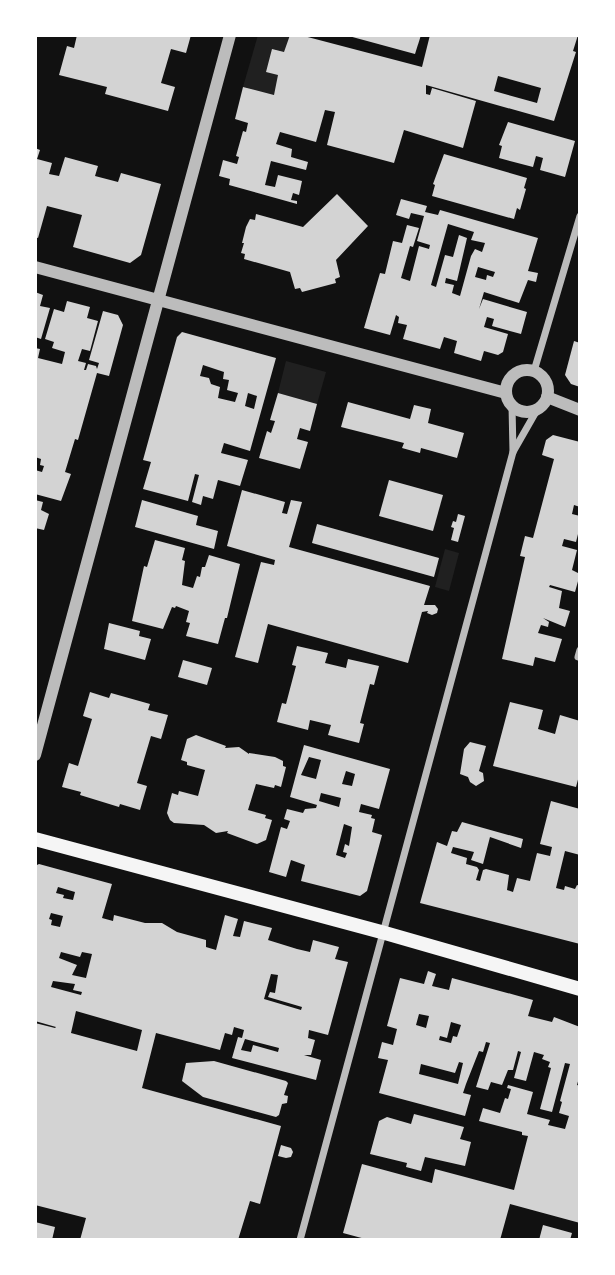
<svg xmlns="http://www.w3.org/2000/svg" width="615" height="1275" viewBox="0 0 615 1275" font-family="'Noto Sans',sans-serif">
  <style>
    .green { fill: #202020 }
    .building { fill: #d3d3d3; fill-rule: evenodd }
    .lines { fill: none; stroke-linecap: round; stroke-linejoin: round }
    .minor { stroke: #bcbcbc; stroke-width: 7 }
    .tertiary { stroke: #bcbcbc; stroke-width: 12 }
    .secondary { stroke: #f5f5f5; stroke-width: 14 }
  </style>
  <rect width="100%" height="100%" fill="#111"/>
  <g class="green">
    <path d="M258,35H290L274,95L243,87Z"/>
    <path d="M286,361L326,372L317,404L278,393Z"/>
    <path d="M445,549L459,553L449,591L435,587Z"/>
  </g>
  <g class="building">
    <path d="M77,35H191L186,53L171,49L161,83L175,87L168,111L105,94L107,87L59,75L67,46L74,48Z"/>
    <path d="M290,35H300L422,67L430,35H578L573,51L576,52L554,121L426,85V94L430,95L432,88L476,101L463,148L404,130L394,163L327,145L335,112L325,110L316,142L280,132L276,144L292,149L291,157L308,162L306,170L271,161L265,185L275,187L278,175L302,181L299,195L293,193L291,200L297,201V204L229,185L230,179L219,176L223,160L237,164L239,157L236,156L243,131L246,132L248,123L235,119L243,87L274,95L278,75L266,72L272,49L284,52ZM498,76L541,88L537,103L494,91Z"/>
    <path d="M345,35H421L415,54Z"/>
    <path d="M508,122L575,141L565,177L540,170L543,158L536,156L533,167L499,158L502,146L499,145Z"/>
    <path d="M35,148L40,150L37,159L52,163L49,174L59,176L65,157L98,166L95,176L118,182L121,173L161,184L141,255L130,263L73,247L82,215L47,206L38,238L35,237Z"/>
    <path d="M444,154L527,178L524,188L526,189L520,210L517,208L514,219L432,196L435,185L433,184Z"/>
    <path d="M337,194L368,226L336,260L340,277L335,279L336,283L302,292L300,288L295,289L290,272L244,259L245,254L241,253L244,243H242L246,227L250,219L255,220L256,214L303,227Z"/>
    <path d="M401,199L427,206L425,212L438,215L440,210L538,238L528,271L538,273L536,282L528,280L519,303L484,292L479,309L483,299L527,312L521,334L492,326L494,319L487,317L484,327L508,334L503,352L498,355L484,351L481,361L454,353L457,341L444,337L440,349L403,339L407,325L398,323L399,317L396,315L390,335L364,328L380,273L385,274L393,241L402,243L407,225L419,228L413,247L410,246L401,278L410,281L419,246L429,249L430,245L417,241L424,216L411,213L409,219L396,215ZM448,224L474,232L471,240L485,243L482,252L475,249L471,256L460,296L452,293L454,285L445,283L446,278L457,281L467,238L459,235L453,257L445,255L436,287L431,285ZM478,267L495,272L493,277L487,275L486,280L475,277Z"/>
    <path d="M35,292L43,295L40,306L50,308L41,339L35,337Z"/>
    <path d="M67,301L90,307L87,318L98,321L90,351L82,349L78,361L86,363L84,370H86L88,364L96,366L97,369L99,363L89,360L103,311L118,315L123,325L109,376L97,373L78,440L75,439L65,472L71,474L61,501L35,494V470L42,472L44,466L40,465L41,459L35,457V348L40,349L38,358L62,364L65,352L52,348L54,342L45,339L54,309L64,312Z"/>
    <path d="M182,332L276,358L250,451L224,443L221,453L248,460L240,486L218,480L213,499L203,496L201,505L192,502L199,475L195,474L188,501L143,489L151,462L143,460L177,337ZM203,365L224,372L223,379L229,380L227,390L238,393L235,402L218,398L220,387L211,384L209,378L200,376ZM248,393L257,396L254,409L245,406Z"/>
    <path d="M574,341L580,343V387L571,384L565,375Z"/>
    <path d="M278,393L317,404L310,431L300,428L297,439L308,442L300,469L259,458L267,431L271,433L275,421L270,420Z"/>
    <path d="M348,402L410,419L414,405L431,409L428,423L464,433L457,458L421,448L420,453L402,448L404,443L341,427Z"/>
    <path d="M553,435L580,442V507L574,505L572,514L580,516V526L576,542L564,539L562,546L577,550L572,570L580,574L575,592L550,585L549,587L562,591L559,608L570,611L565,627L543,618L549,622L548,627L541,625L538,633L562,639L555,662L535,657L533,666L502,659L525,557L520,556L525,536L533,538L554,459L542,455L546,440Z"/>
    <path d="M389,480L443,495L433,531L379,516Z"/>
    <path d="M242,490L285,502L282,513L287,514L291,500L302,502L289,547L430,586L424,605H435L438,609L437,613L432,615L427,613L428,611L422,612L408,663L268,624L258,663L235,657L261,562L274,565L275,560L227,546Z"/>
    <path d="M35,500L43,502L41,510L49,514L44,530L35,528Z"/>
    <path d="M142,500L198,516L196,525L218,531L214,549L135,527Z"/>
    <path d="M458,514L465,516L458,542L451,540L454,528L451,527L453,521L456,522Z"/>
    <path d="M317,524L439,558L434,577L312,543Z"/>
    <path d="M155,540L185,548L182,560L185,561L182,585L193,588L197,576L200,577L202,567H205L209,555L240,564L227,618H225L218,644L186,636L190,623L186,622L189,611L176,606L175,608L172,607L163,629L132,621L144,566L147,567Z"/>
    <path d="M109,623L140,631L139,636L151,639L145,660L104,649Z"/>
    <path d="M297,646L328,653L325,663L346,668L348,659L379,666L374,685L370,684L360,723L364,724L359,743L328,735L331,725L310,720L308,730L277,722L282,703L286,704L296,666L292,665Z"/>
    <path d="M183,660L212,668L207,685L178,677Z"/>
    <path d="M90,692L109,698L111,693L150,704L148,710L168,715L161,739L151,736L137,783L147,786L140,810L120,804L119,807L80,795L81,792L62,787L69,763L78,766L92,719L83,716Z"/>
    <path d="M510,702L543,710L538,729L555,734L560,715L580,721V772L576,787L493,766Z"/>
    <path d="M196,735L226,746L225,748L239,747L249,754V753L275,757L283,761V766L286,767L281,787L275,785L274,788L256,784L248,810L266,815L265,818L272,820L266,840L257,844L227,833L228,831L216,833L204,825L174,823L170,820L167,813L172,793L178,795L179,791L198,796L205,770L187,765V762L181,760L187,739Z"/>
    <path d="M470,742L486,746L479,771L483,773L484,781L476,786L470,782L468,777L460,774L464,749Z"/>
    <path d="M304,745L390,769L379,809L361,804L359,812L372,815L371,818L375,819L372,832L382,835L367,891L360,896L301,881L305,865L291,860L286,877L269,872L281,827L287,829L290,821L284,819L287,809L303,813L305,809L316,808L317,805L290,797ZM309,757L321,760L316,779L301,775ZM346,771L355,774L352,786L342,784ZM321,793L341,798L339,807L319,801ZM344,824L352,827L349,846L345,844L343,852L347,853L345,858L336,855Z"/>
    <path d="M551,801L580,809V855L565,851L556,888L564,890L565,886L575,889L577,885L580,886V944L420,903L437,842L447,846L452,831L457,832L462,822L523,839L521,848L490,837L483,864L471,860L474,852L453,847L451,853L467,858L466,864L477,867L479,870L476,880L480,881L483,870L486,869L509,875L507,890L513,892L517,878L530,881L537,853L550,856L552,847L540,844Z"/>
    <path d="M39,864L112,884L102,918L113,921L114,915L145,923H162L177,932L206,940V947L216,950L225,915L238,919L233,936L240,937L244,921L272,928L268,940L297,949L310,952L313,940L339,947L335,959L348,962L328,1035L309,1030L308,1038L315,1040L311,1055H304L321,1060L316,1080L232,1058L238,1037L242,1038L244,1030L234,1027L232,1035L225,1033L220,1050L156,1033L142,1088L281,1126L260,1204L250,1201L238,1240H80L86,1218L35,1205V1023L55,1028L56,1027L35,1021V866ZM58,887L75,892L73,900L63,898L64,895L56,893ZM51,913L63,916L60,927L51,925L52,920L49,919ZM61,952L80,957L82,952L92,954L86,978L72,975L77,965L59,958ZM271,974L278,975L275,993L270,992L268,997L302,1007L301,1010L264,999ZM53,981L75,984L73,990L82,992L81,995L51,987ZM76,1011L142,1030L137,1051L71,1033ZM245,1039L279,1048L278,1052L253,1045L251,1052L241,1050Z"/>
    <path d="M428,971L436,974L432,986L449,990L452,978L515,995L533,1000L528,1016L552,1022L554,1017L580,1027V1074L577,1085L580,1086V1114L578,1123H580V1223L510,1204L500,1240H369L343,1233L362,1164L432,1183L435,1169L514,1190L528,1136L522,1135V1132L479,1121L483,1108L500,1113L505,1098L508,1099L511,1089L507,1088L508,1085L533,1092L527,1114L550,1120L548,1125L565,1129L569,1116L559,1113L562,1102L560,1101L570,1064L565,1063L552,1112L540,1109L551,1068L548,1067L550,1062L542,1059L544,1055L534,1052L526,1081L514,1078L521,1052L518,1051L513,1070H508L502,1085L491,1082L488,1090L476,1087L490,1043L486,1042L483,1052L479,1051L466,1084L463,1093L471,1095L465,1116L379,1093L388,1060L378,1058L382,1042L393,1045L397,1029L387,1026L400,978L424,984ZM419,1014L429,1016L426,1028L416,1025ZM451,1022L461,1025L457,1037L453,1036L451,1043L439,1040L440,1036L447,1038ZM459,1062L463,1063L458,1084L419,1074L421,1064L455,1073Z"/>
    <path d="M214,1061L286,1081L288,1083L284,1095L288,1096L287,1103L282,1104L279,1115L276,1117L203,1097L182,1081L186,1063Z"/>
    <path d="M414,1114L464,1127L460,1139L471,1142L465,1166L425,1157L421,1171L406,1167L407,1163L370,1154L379,1121L387,1117L411,1124Z"/>
    <path d="M281,1145L291,1148L293,1152L291,1157L286,1158L278,1156Z"/>
    <path d="M35,1222L55,1227L52,1240H35Z"/>
    <path d="M543,1225L572,1233L570,1240H539Z"/>
  </g>
  <g class="lines">
    <g class="minor">
      <path d="M534,371L580,216"/>
      <path d="M512,406L513,452"/>
      <path d="M578,657L580,650"/>
      <path d="M300,1240L513,452L537,410"/>
    </g>
    <g class="tertiary">
      <path d="M35,267L506,393"/>
      <circle cx="527" cy="391" r="21"/>
      <path d="M547,397L580,410"/>
      <path d="M35,755L230,35"/>
    </g>
    <path class="secondary" d="M35,839L385,933L580,989"/>
  </g>
  <rect width="615" height="1275" fill="none" stroke="#ffffff" stroke-width="74"/>
</svg>
